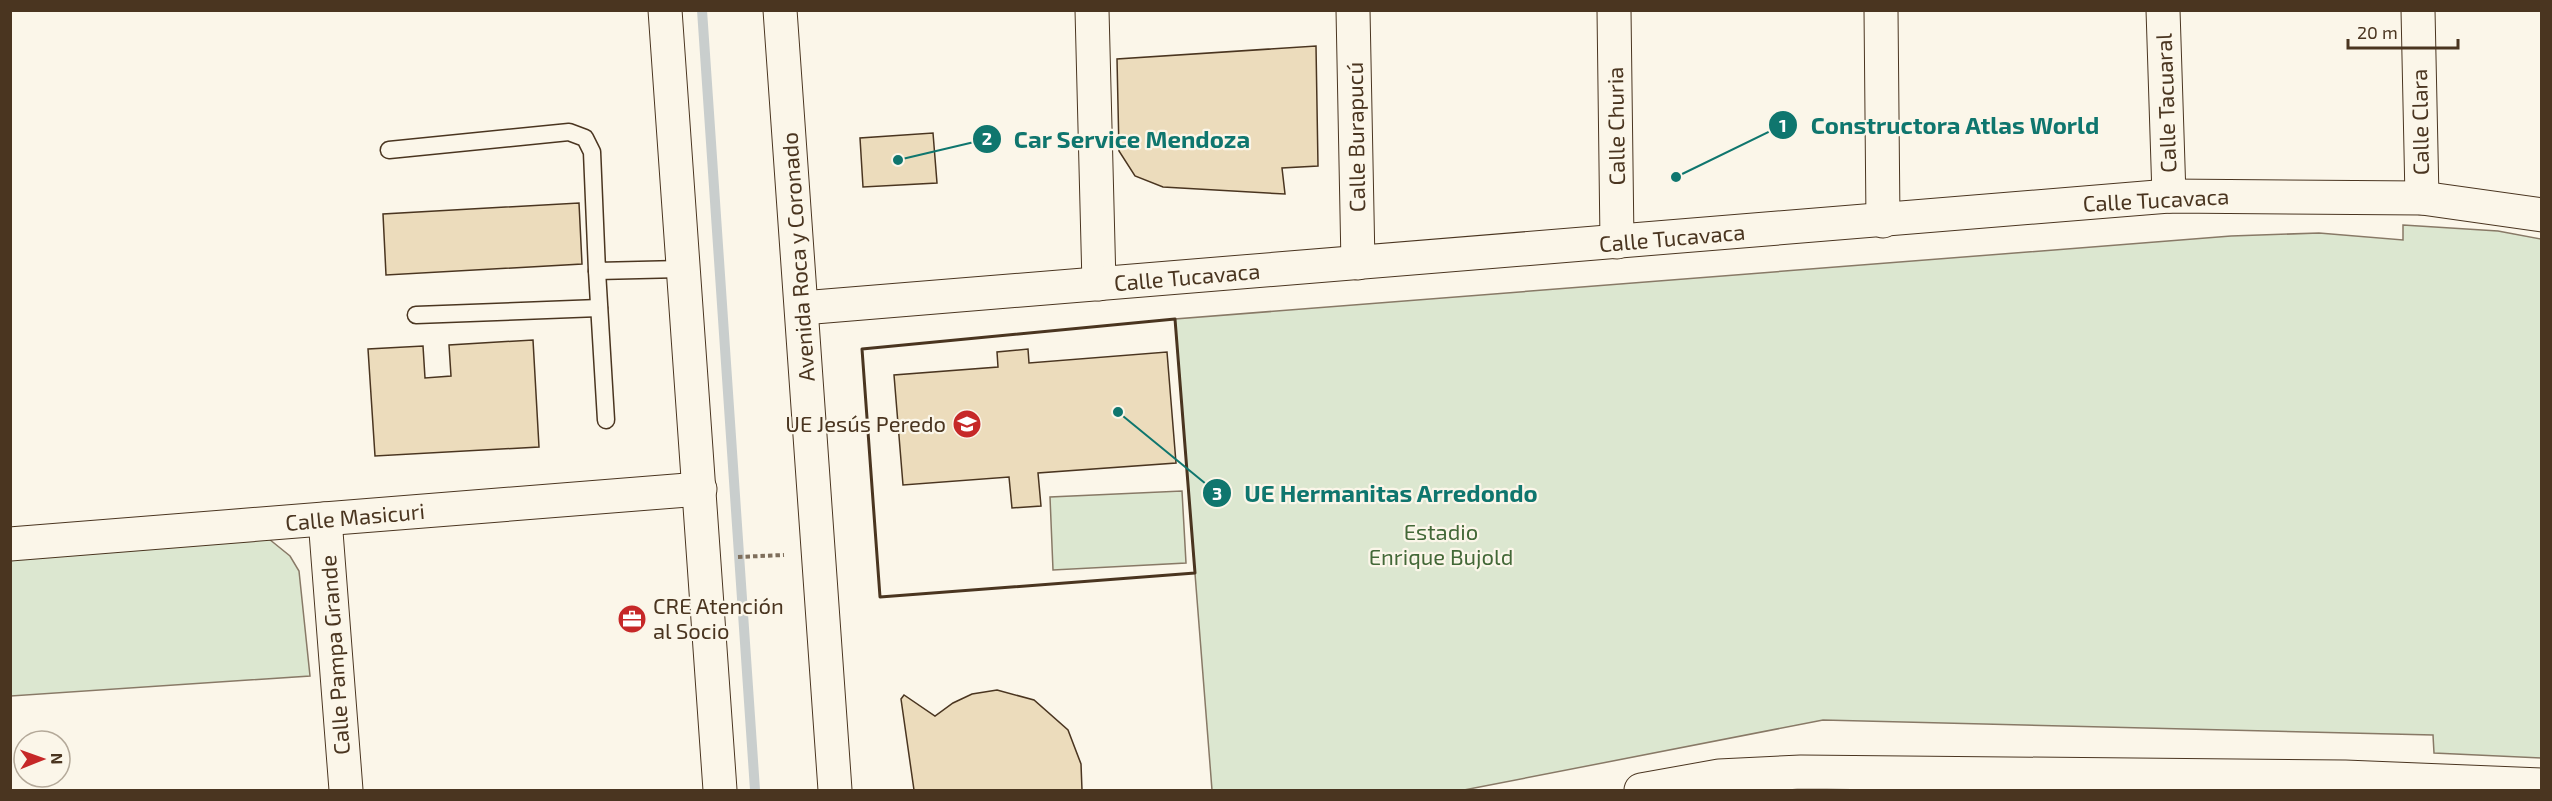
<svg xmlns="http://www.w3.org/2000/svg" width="2552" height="801" viewBox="0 0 2552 801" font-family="'Exo 2',sans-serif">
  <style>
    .green { fill: #dce7d0; stroke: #887966; stroke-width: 1.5 }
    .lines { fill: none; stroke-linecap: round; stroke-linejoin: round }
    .stream { stroke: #c9cecd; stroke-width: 10 }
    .building { fill: #ecdcbc; stroke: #4a3520; stroke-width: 1.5 }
    .lane-casing { stroke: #4a3520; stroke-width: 19 }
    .street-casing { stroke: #4a3520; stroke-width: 35 }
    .primary-casing { stroke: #4a3520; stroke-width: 35 }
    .path { stroke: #7f6f5c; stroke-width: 4; stroke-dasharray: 4.5 3; stroke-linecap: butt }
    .lane { stroke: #fbf6e9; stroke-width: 16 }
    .street { stroke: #fbf6e9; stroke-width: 33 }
    .primary { stroke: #fbf6e9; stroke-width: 33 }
    .wall { stroke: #4a3520; stroke-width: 3 }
    .labels { text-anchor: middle; stroke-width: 4.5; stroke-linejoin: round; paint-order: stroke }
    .street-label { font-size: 22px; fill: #4a3520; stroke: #fbf6e9 }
    .poi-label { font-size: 22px; fill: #4a3520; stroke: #fbf6e9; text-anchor: end }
    .park-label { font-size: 22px; fill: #436837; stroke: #fbf6e9 }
    .leader { fill: none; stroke: #0f766e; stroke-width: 2 }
    .callout-dot { fill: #0f766e; stroke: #fbf6e9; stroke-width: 2 }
    .mark-label { font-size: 18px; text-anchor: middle; font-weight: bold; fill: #fff }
    .callout-label { font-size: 24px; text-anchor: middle; font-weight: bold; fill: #0f766e; stroke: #fbf6e9; stroke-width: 4.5; stroke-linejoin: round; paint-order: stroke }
  </style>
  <rect width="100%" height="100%" fill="#fbf6e9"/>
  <g class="green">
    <path d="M2403,225L2498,231L2541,239V758L2434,753L2433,735L1823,720L1464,790H1212L1175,319L2231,236L2319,233L2403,240Z"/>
    <path d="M1182,491L1186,563L1053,570L1050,497Z"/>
    <path d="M269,539L290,556L299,571L310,676L11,696V557Z"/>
  </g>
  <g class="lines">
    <path class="stream" d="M702,10L755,790"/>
  </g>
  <g class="building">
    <path d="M1316,46L1318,166L1282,168L1285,194L1163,187L1135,176L1119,151L1117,59Z"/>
    <path d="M933,133L937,183L863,187L860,138Z"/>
    <path d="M579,203L582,264L386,275L383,214Z"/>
    <path d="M533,340L539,447L375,456L368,349L423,346L425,378L451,376L449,345Z"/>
    <path d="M1028,349L1029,363L1167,352L1176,463L1038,473L1041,506L1012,508L1009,477L903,485L894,375L998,367L997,352Z"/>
    <path d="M997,690L1034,700L1068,730L1081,764L1082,790H914L901,699L904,695L935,716L953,703L972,694Z"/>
  </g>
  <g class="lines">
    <g class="lane-casing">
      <g id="lane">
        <path d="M389,150L569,132L585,138L592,152L597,271L681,269"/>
        <path d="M597,271L606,420"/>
        <path d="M416,315L599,308"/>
      </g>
    </g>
    <g class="street-casing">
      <g id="street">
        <path d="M1092,10L1099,284"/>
        <path d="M1353,10L1358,263"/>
        <path d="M1614,10L1617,242"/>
        <path d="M1881,10L1883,221"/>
        <path d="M2163,10L2169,196"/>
        <path d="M2418,10L2422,198"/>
        <path d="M802,308L2169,196L2422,198L2542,215"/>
        <path d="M325,519L346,790"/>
        <path d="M10,544L700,489"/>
        <path d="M1641,790L1719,776L1801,772L2345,777L2542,785"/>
      </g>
    </g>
    <g class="primary-casing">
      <g id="primary">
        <path d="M665,10L720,790"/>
        <path d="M780,10L835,790"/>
      </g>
    </g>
    <path class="path" d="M738,557L784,555"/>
    <use href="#lane" class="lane"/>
    <use href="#street" class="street"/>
    <use href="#primary" class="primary"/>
    <path class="wall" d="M1175,319L1195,573L880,597L862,349Z"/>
  </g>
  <defs>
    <g id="school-disc" transform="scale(1.5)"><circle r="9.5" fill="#c62828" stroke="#fbf6e9"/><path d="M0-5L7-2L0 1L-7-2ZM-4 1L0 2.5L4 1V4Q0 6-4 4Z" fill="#fff"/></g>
    <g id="office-disc" transform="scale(1.5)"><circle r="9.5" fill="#c62828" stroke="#fbf6e9"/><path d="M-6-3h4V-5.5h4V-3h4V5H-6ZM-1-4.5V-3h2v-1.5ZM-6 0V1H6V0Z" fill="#fff"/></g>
  </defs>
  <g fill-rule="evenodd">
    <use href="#school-disc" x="967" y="424"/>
    <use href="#office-disc" x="632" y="619"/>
  </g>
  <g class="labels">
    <g class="street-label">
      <text transform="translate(2166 103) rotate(-92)" y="8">Calle Tacuaral</text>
      <text transform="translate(2420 122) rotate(-91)" y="8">Calle Clara</text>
      <text transform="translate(1616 126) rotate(-91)" y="8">Calle Churia</text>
      <text transform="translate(1356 137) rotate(-91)" y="8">Calle Burapucú</text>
      <text transform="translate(2156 200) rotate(-3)" y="8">Calle Tucavaca</text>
      <text transform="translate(1672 238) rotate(-5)" y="8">Calle Tucavaca</text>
      <text transform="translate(798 257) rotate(-94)" y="8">Avenida Roca y Coronado</text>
      <text transform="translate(1187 277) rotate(-5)" y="8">Calle Tucavaca</text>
      <text transform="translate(355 517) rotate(-5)" y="8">Calle Masicuri</text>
      <text transform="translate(335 655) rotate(-94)" y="8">Calle Pampa Grande</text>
    </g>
    <g class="poi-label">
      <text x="946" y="432">UE Jesús Peredo</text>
      <text x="653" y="614" text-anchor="start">CRE Atención<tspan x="653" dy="25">al Socio</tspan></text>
    </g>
    <g class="park-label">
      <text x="1441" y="540">Estadio<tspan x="1441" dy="25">Enrique Bujold</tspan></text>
    </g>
  </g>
  <path class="leader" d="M1676 177L1783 125M898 160L987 139M1118 412L1217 493"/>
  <g class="callout-dot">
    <circle cx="1676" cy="177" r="6"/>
    <circle cx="898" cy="160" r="6"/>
    <circle cx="1118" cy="412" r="6"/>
    <circle cx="1783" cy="125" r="15"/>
    <circle cx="987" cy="139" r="15"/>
    <circle cx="1217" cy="493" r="15"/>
  </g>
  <g class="mark-label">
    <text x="1783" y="132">1</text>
    <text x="987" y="145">2</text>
    <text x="1217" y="500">3</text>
  </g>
  <g class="callout-label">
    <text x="1955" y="134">Constructora Atlas World</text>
    <text x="1132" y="148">Car Service Mendoza</text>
    <text x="1391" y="502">UE Hermanitas Arredondo</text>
  </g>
  <rect width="2552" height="801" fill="none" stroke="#4a3520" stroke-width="24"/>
  <g transform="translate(42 759) rotate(89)"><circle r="28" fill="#fbf6e9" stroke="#b4a999" stroke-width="1.5"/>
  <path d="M0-4.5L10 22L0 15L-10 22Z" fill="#c62828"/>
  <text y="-9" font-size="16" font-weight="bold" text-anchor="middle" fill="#4a3520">N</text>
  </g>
  <path d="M2348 39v9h110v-9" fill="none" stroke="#4a3520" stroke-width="3"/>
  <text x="2357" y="39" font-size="18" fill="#4a3520" stroke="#fbf6e9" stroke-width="4.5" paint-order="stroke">20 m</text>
</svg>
